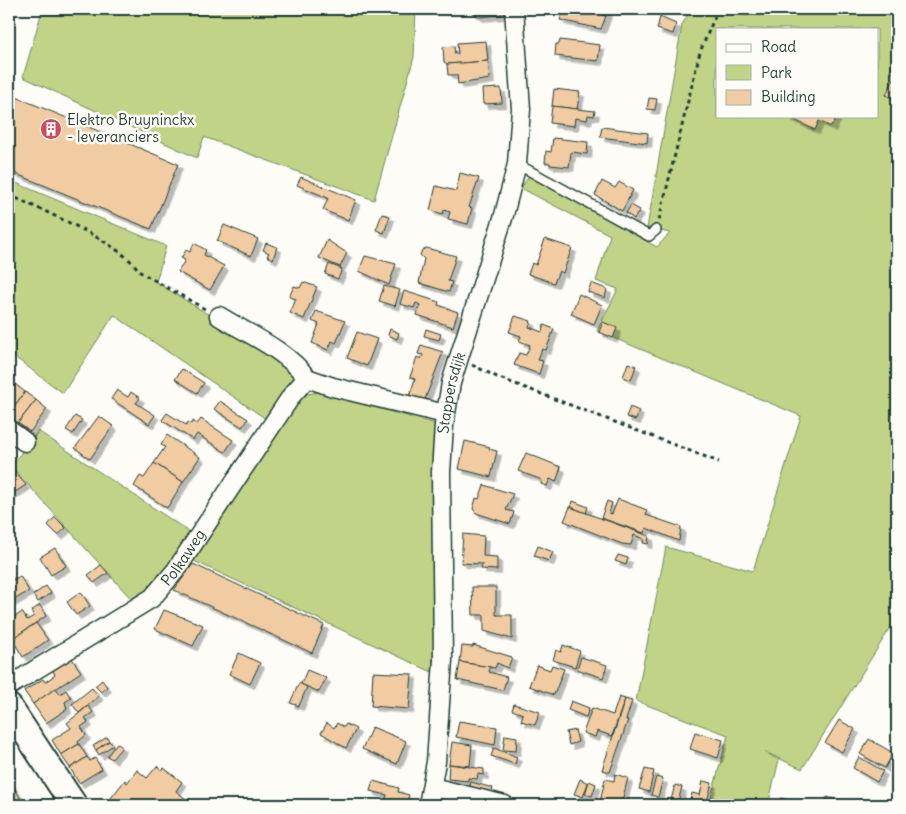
<svg xmlns="http://www.w3.org/2000/svg" width="906" height="814" viewBox="0 0 906 814" font-family="Delius,sans-serif">
  <style>
    .green { fill: #c1d387; stroke: #70885e; fill-rule: evenodd }
    .building { fill: #f1cba1; stroke: #1f3d34; filter: url(#shadow) }
    .lines { fill: none; stroke-linecap: round; stroke-linejoin: round }
    .lane-casing { stroke: #1f3d34; stroke-width: 12 }
    .street-casing { stroke: #1f3d34; stroke-width: 21 }
    .secondary-casing { stroke: #1f3d34; stroke-width: 29 }
    .path { stroke: #1f3d34; stroke-width: 3; stroke-dasharray: 4 4; stroke-linecap: butt }
    .lane { stroke: #fdfcf7; stroke-width: 9 }
    .street { stroke: #fdfcf7; stroke-width: 18 }
    .secondary { stroke: #fdfcf7; stroke-width: 25 }
    .labels { text-anchor: middle; stroke-width: 5; stroke-linejoin: round; paint-order: stroke }
    .poi-label { font-size: 15px; fill: #1f3d34; stroke: #fdfcf7; text-anchor: start }
    .street-label { font-size: 15px; fill: #1f3d34; stroke: #fdfcf7 }
  </style>
  <defs>
    <filter id="shadow"><feDropShadow dx="4.5" dy="4.5" stdDeviation="0" flood-color="#0004"/></filter>
  </defs>
  <rect width="100%" height="100%" fill="#fdfcf7"/>
  <filter id="ink" filterUnits="userSpaceOnUse"><feTurbulence type="fractalNoise" baseFrequency=".02" numOctaves="2"/><feDisplacementMap in="SourceGraphic" scale="10" xChannelSelector="R" yChannelSelector="G"/><feConvolveMatrix kernelMatrix="1 2 1 2 8 2 1 2 1" color-interpolation-filters="sRGB"/></filter>
  <g filter="url(#ink)">
    <g class="green">
      <path d="M36,9H416L414,57L374,200L204,137L197,158L23,77L42,11Z"/>
      <path d="M691,9H897V617L802,769L765,752L779,760L768,805H709L728,735L636,701L666,547L753,571L801,416L597,331L618,289L596,281L610,235L521,188L529,176L657,247L670,233L647,228L682,25ZM717,29H877V116H717Z"/>
      <path d="M9,180L166,246L156,282L291,366L297,377L269,421L114,315L63,393L9,353Z"/>
      <path d="M319,392L436,424V617L432,672L194,561L297,402L307,394Z"/>
      <path d="M38,431L194,535L172,566L135,603L11,466Z"/>
    </g>
    <g class="building">
      <path d="M473,9H501V15L479,17L473,13Z"/>
      <path d="M564,9H582L606,16L601,29L560,20Z"/>
      <path d="M582,9H608L606,16Z"/>
      <path d="M660,17L676,24L673,34L657,29Z"/>
      <path d="M560,40L600,45L598,61L555,56L556,44H559Z"/>
      <path d="M486,41L488,61L447,64L444,62L443,47L454,46L455,54H458L457,43Z"/>
      <path d="M896,59H897V100L886,95L896,74L890,71Z"/>
      <path d="M488,61L490,79L458,84L457,75H448L447,64Z"/>
      <path d="M501,88L502,103L483,104L482,89Z"/>
      <path d="M554,89L580,92L577,109L552,106Z"/>
      <path d="M9,94L178,164L151,229L9,171Z"/>
      <path d="M649,98L657,99L655,110L647,109Z"/>
      <path d="M552,106L595,111L594,116L588,115L587,120L575,118L574,126L550,123Z"/>
      <path d="M787,116H837L831,127L819,121L815,130Z"/>
      <path d="M602,127L648,133L647,143L600,137Z"/>
      <path d="M553,138L588,142L587,154L571,152L569,167L550,165V163H545L546,151L551,152Z"/>
      <path d="M460,173L479,178L469,207L472,208L468,224L448,219L450,212L444,210L443,214L430,210L436,186L456,191Z"/>
      <path d="M301,177L356,200L348,220L323,210L328,198L297,185Z"/>
      <path d="M602,181L615,188L619,182L633,190L622,211L595,195Z"/>
      <path d="M631,205L640,210L634,219L626,213Z"/>
      <path d="M382,214L390,216L384,233L376,230Z"/>
      <path d="M224,225L258,239L251,256L217,241Z"/>
      <path d="M545,239L572,248L563,273L559,271L554,283L528,274L532,263L536,265Z"/>
      <path d="M327,240L347,253L340,267L319,258Z"/>
      <path d="M194,243L206,250L204,255L224,266L210,290L178,272L185,260L181,258L186,250L190,252Z"/>
      <path d="M266,243L277,247L273,259L267,256L269,253L263,250Z"/>
      <path d="M426,248L456,256L448,281L452,282L449,292L419,283L424,259L420,255L422,250Z"/>
      <path d="M365,256L396,264L389,285L359,271Z"/>
      <path d="M329,264L342,269L338,279L325,274Z"/>
      <path d="M303,282L317,287L304,319L290,313L296,299L289,297L294,286L300,288Z"/>
      <path d="M591,283L607,289L605,298L588,292Z"/>
      <path d="M384,286L400,290L395,306L379,301Z"/>
      <path d="M404,291L439,302L438,305L458,312L453,327L417,315L420,305L416,303L414,308L400,304Z"/>
      <path d="M579,294L602,305L594,324L571,314Z"/>
      <path d="M316,311L345,321L336,343L332,341L328,350L312,343L319,324L312,321Z"/>
      <path d="M515,316L531,321L529,327L542,332L544,325L554,329L546,350L542,349L538,360L543,361L539,374L514,365L519,353L526,355L530,345L519,341L521,336L509,332Z"/>
      <path d="M603,322L617,328L613,338L599,332Z"/>
      <path d="M390,329L399,333L397,339L388,335Z"/>
      <path d="M426,329L441,334L439,340L424,336Z"/>
      <path d="M357,332L377,339L367,366L347,358Z"/>
      <path d="M421,345L443,352L424,402L409,397L415,379L410,377L417,357L421,359L423,355L418,354Z"/>
      <path d="M628,363L636,366L631,380L623,377Z"/>
      <path d="M182,369L204,383L197,393L175,379Z"/>
      <path d="M14,383L25,392L9,413V390Z"/>
      <path d="M117,390L128,397L131,392L140,398L136,403L155,415L149,424L111,399Z"/>
      <path d="M25,392L36,400L18,423L9,416V413Z"/>
      <path d="M36,400L47,409L30,432L18,423Z"/>
      <path d="M220,401L248,419L242,427L214,409Z"/>
      <path d="M630,407L639,411L636,420L626,417Z"/>
      <path d="M167,413L186,425L188,422L191,424L193,421L197,424L201,419L233,440L225,452L197,434L193,440L162,420Z"/>
      <path d="M75,416L82,420L73,434L66,430Z"/>
      <path d="M99,416L113,426L90,459L75,448Z"/>
      <path d="M167,435L200,457L183,482L154,463L165,447L161,445Z"/>
      <path d="M465,441L490,447L489,449L497,451L491,477L459,469Z"/>
      <path d="M526,453L561,467L556,482L550,479L547,486L541,484L542,480L518,471Z"/>
      <path d="M154,463L183,482L167,508L134,486L140,476L144,478Z"/>
      <path d="M12,469L26,485L9,496V473Z"/>
      <path d="M484,485L513,494L506,510L514,512L510,524L476,513L473,509L476,498L479,499Z"/>
      <path d="M618,499L647,510L646,515L681,527L679,541L646,528L644,533L601,518L607,501L612,503L609,513L612,514Z"/>
      <path d="M573,501L588,507L586,513L571,507Z"/>
      <path d="M570,507L649,536L648,544L643,543L644,539L634,535L631,545L622,544L564,521Z"/>
      <path d="M55,517L66,528L58,535L48,525Z"/>
      <path d="M463,534L484,536L483,556L497,557V570L481,569L482,564L461,563Z"/>
      <path d="M538,546L553,552L549,561L534,556Z"/>
      <path d="M55,548L66,566L51,575L40,557Z"/>
      <path d="M618,555L628,558L626,565L615,561Z"/>
      <path d="M193,564L324,625L312,653L174,590Z"/>
      <path d="M101,565L108,573L94,583L88,575Z"/>
      <path d="M9,572L13,580L20,576L29,591L9,603Z"/>
      <path d="M46,586L51,593L38,602L33,595Z"/>
      <path d="M472,587H496V615H512V639L484,631V615H473Z"/>
      <path d="M81,592L90,606L76,615L67,602Z"/>
      <path d="M40,605L46,616L12,639L9,635V621L22,612L27,620L34,616L31,611Z"/>
      <path d="M164,610L203,625L193,646L155,629Z"/>
      <path d="M36,623L48,640L23,657L12,639Z"/>
      <path d="M473,645L512,657L508,668L497,663L495,668L460,662L462,646L473,647Z"/>
      <path d="M563,645L580,651L575,667L553,660L556,650L561,652Z"/>
      <path d="M239,653L260,663L250,684L229,674Z"/>
      <path d="M71,657L81,672L33,704L24,691L43,679L45,682L55,675L52,669Z"/>
      <path d="M581,657L607,665L603,678L577,669Z"/>
      <path d="M460,662L490,667L489,672L507,677L503,690L457,680Z"/>
      <path d="M537,665L550,670L552,665L564,669L554,695L529,686Z"/>
      <path d="M307,670L326,678L319,692L301,684Z"/>
      <path d="M373,672L412,674L409,709L371,706Z"/>
      <path d="M102,680L107,687L101,692L95,686Z"/>
      <path d="M299,683L307,687L299,706L290,703Z"/>
      <path d="M56,688L60,694L66,690L71,698L65,702L67,709L46,723L33,704Z"/>
      <path d="M92,688L99,696L79,713L72,704Z"/>
      <path d="M619,697L625,699L612,736L597,731L595,737L583,733L592,708L613,715Z"/>
      <path d="M625,699L632,701L626,720H628L610,772L602,770Z"/>
      <path d="M571,701L589,708L586,717L568,710Z"/>
      <path d="M514,704L540,712L535,725L521,721L523,714L512,710Z"/>
      <path d="M88,706L93,712L85,718L88,722L81,727L86,735L78,742L79,744L61,755L52,740L71,728L67,723Z"/>
      <path d="M839,720L855,729L842,752L825,743Z"/>
      <path d="M459,721L497,727L495,745L456,737Z"/>
      <path d="M327,723L334,728L337,723L344,727L346,724L356,729L346,748L321,733Z"/>
      <path d="M372,727L406,741L397,764L362,749Z"/>
      <path d="M575,730L578,742L569,745L566,732Z"/>
      <path d="M695,732L723,740L718,758L690,749Z"/>
      <path d="M505,735L517,737L516,751L503,750Z"/>
      <path d="M107,737L109,741L96,750L93,746Z"/>
      <path d="M869,739L893,753L885,768L860,754Z"/>
      <path d="M109,741L113,745L99,755L96,750Z"/>
      <path d="M452,742L472,745L470,766L449,764Z"/>
      <path d="M117,743L122,747L112,759L107,756Z"/>
      <path d="M79,744L87,757L70,768L61,755Z"/>
      <path d="M494,748L517,757L515,764L491,756Z"/>
      <path d="M87,757L90,761L95,758L102,769L79,783L70,768Z"/>
      <path d="M859,757L883,771L877,782L853,768Z"/>
      <path d="M449,764L484,769V775L478,774L477,779L468,778V781L448,779Z"/>
      <path d="M157,766L162,770L164,768L182,782L176,791L186,799L181,805H120L111,798L125,780L127,783L137,770L147,778Z"/>
      <path d="M645,769L654,771L649,792L639,789Z"/>
      <path d="M615,774L628,778L621,805L600,802L605,779L614,781Z"/>
      <path d="M656,777L663,779L658,797L651,795Z"/>
      <path d="M580,779L588,783L583,797L574,794Z"/>
      <path d="M9,780L21,799L11,805H9Z"/>
      <path d="M373,781L399,788L398,792L409,795L406,805H384L387,795L370,791Z"/>
      <path d="M589,781L596,784L592,796L585,794Z"/>
      <path d="M703,781L712,783L706,805H689L692,793L700,795Z"/>
      <path d="M471,782L493,788L491,795L469,789Z"/>
      <path d="M675,785L682,787L678,802L671,800Z"/>
      <path d="M827,797L852,804L851,805H825Z"/>
      <path d="M781,798L804,805H779Z"/>
    </g>
    <g class="lines">
      <g class="lane-casing">
        <path id="lane" d="M517,164L649,236L656,230"/>
      </g>
      <g class="street-casing">
        <g id="street">
          <path d="M219,316C248,334 286,350 307,378"/>
          <path d="M9,430L25,442"/>
          <path id="s1" d="M9,686L152,598L176,570L292,395L307,378L333,387L445,414"/>
          <path d="M432,787L505,805"/>
          <path id="s2" d="M428,805L436,762L443,660L441,472L444,425L451,383L504,215L517,164L521,109L514,9"/>
        </g>
      </g>
      <g class="secondary-casing">
        <path id="secondary" d="M9,707L74,805"/>
      </g>
      <g class="path">
        <path d="M9,195C43,211 121,242 140,272L205,309"/>
        <path d="M659,220L700,52L718,9"/>
        <path d="M472,365L497,377L719,462"/>
      </g>
      <use href="#lane" class="lane"/>
      <use href="#street" class="street"/>
      <use href="#secondary" class="secondary"/>
    </g>
  </g>
  <defs>
    <g id="building-disc" transform="scale(1.125)"><circle r="9.5" fill="#d1495b" stroke="#fdfcf7"/><path d="M-4-6H4V6H1V3H-1V6H-4ZM-2.5-4.3h1.7v1.8h-1.7ZM.8-4.3h1.7v1.8H.8ZM-2.5-1h1.7V.8h-1.7ZM.8-1h1.7V.8H.8Z" fill="#fff"/></g>
  </defs>
  <g fill-rule="evenodd">
    <use href="#building-disc" x="51" y="129"/>
  </g>
  <g class="labels">
    <g class="poi-label">
      <text x="67" y="125">Elektro Bruyninckx<tspan x="67" dy="17">- leveranciers</tspan></text>
    </g>
    <g class="street-label">
      <text dy="5" stroke="none"><textPath href="#s2" startOffset="414">Stappersdijk</textPath></text>
      <text dy="5" stroke="none"><textPath href="#s1" startOffset="219">Polkaweg</textPath></text>
    </g>
  </g>
  <rect width="906" height="814" fill="none" stroke="#fdfcf7" stroke-width="30"/>
  <rect x="15" y="15" width="876" height="784" fill="none" stroke="#1f3d34" stroke-width="2" filter="url(#ink)"/>
  <rect x="716" y="28" width="162" height="90" fill="#fdfcf7" stroke="#a4b0a9"/>
  <rect x="726" y="44" width="25" height="8" fill="#fdfcf7" stroke="#a4b0a9"/>
  <text x="761" y="52" font-size="15" fill="#1f3d34">Road</text>
  <rect x="726" y="65" width="25" height="15" fill="#c1d387" stroke="#a4b0a9"/>
  <text x="761" y="78" font-size="15" fill="#1f3d34">Park</text>
  <rect x="726" y="90" width="25" height="15" fill="#f1cba1" stroke="#a4b0a9"/>
  <text x="761" y="102" font-size="15" fill="#1f3d34">Building</text>
</svg>
